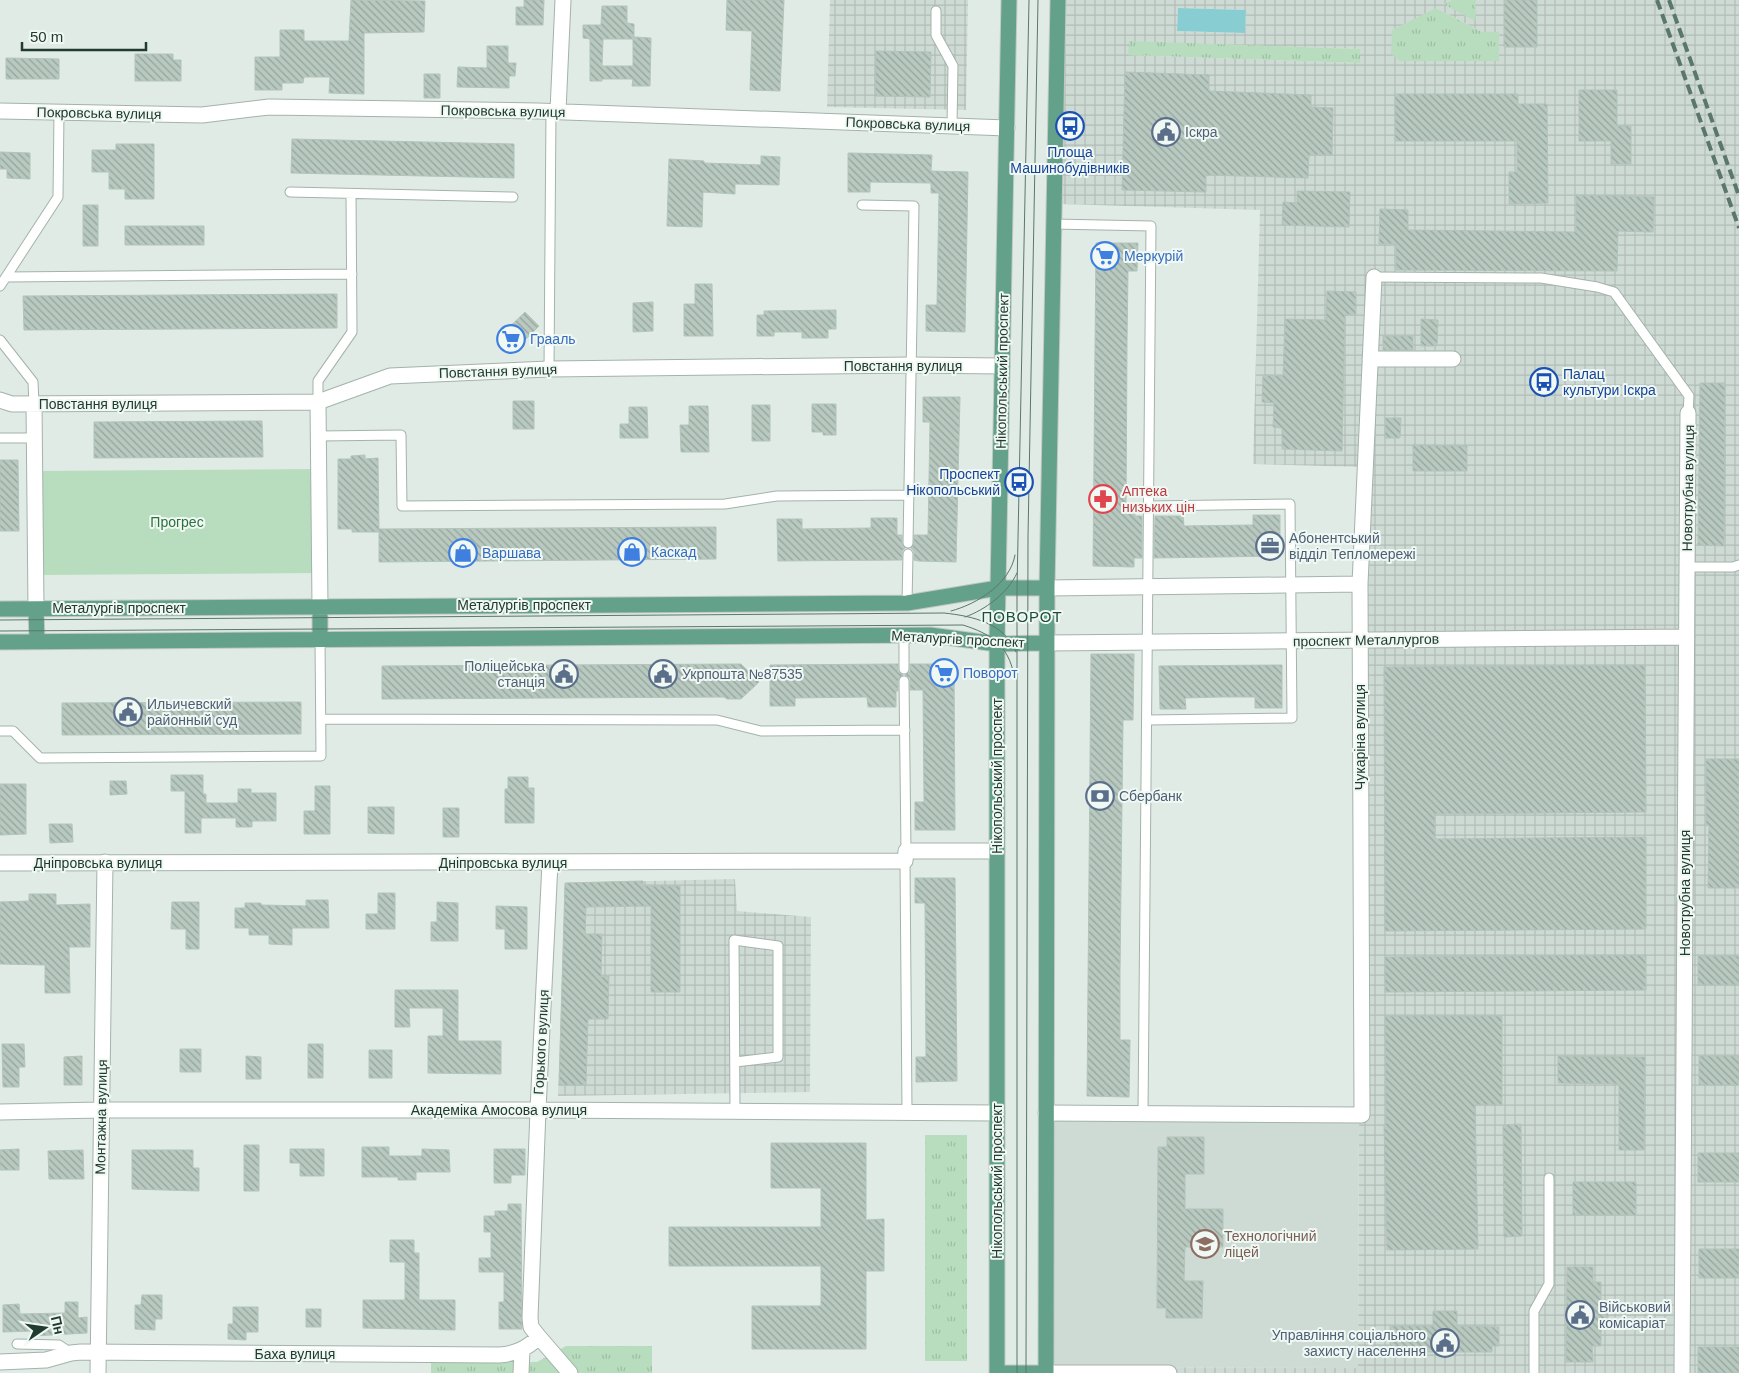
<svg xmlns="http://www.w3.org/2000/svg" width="1739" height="1373" font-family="Arial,sans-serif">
<defs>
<pattern id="industrial-grid" width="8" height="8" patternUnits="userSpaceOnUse" patternTransform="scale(1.25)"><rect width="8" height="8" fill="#cedbd4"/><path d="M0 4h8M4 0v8" fill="none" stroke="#b1bdb6"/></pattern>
<pattern id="grass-tufts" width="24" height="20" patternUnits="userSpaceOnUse" patternTransform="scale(1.25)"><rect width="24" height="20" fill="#b8dcbe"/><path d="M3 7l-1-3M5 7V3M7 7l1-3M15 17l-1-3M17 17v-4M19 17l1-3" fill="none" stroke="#9ebea4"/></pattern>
<pattern id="building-back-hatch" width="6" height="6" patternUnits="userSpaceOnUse" patternTransform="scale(1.25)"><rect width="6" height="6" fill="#b8c9c0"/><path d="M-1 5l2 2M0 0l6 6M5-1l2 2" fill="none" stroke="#95a49d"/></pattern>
</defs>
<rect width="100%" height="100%" fill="#e0ebe5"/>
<path fill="#cedbd4" d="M1052,1119L1359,1121L1358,1368L1052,1367Z"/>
<path fill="url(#industrial-grid)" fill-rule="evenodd" d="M830,0H968L966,110L827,107Z
M1064,0H1452L1444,4L1475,20L1476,0H1739V1373H1052V1367L1358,1368L1362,467L1253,464L1260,210L1060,204ZM1178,8L1246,10L1245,33L1177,31ZM1436,8L1482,32H1499L1400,61ZM1129,42L1360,49V63L1129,55Z
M735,879L737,911L811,917L810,1092L558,1096L565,883Z"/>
<path fill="url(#grass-tufts)" d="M1452,0H1476L1475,21L1443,4Z
M1436,8L1482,32H1499V61H1400L1391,54L1392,30Z
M1129,41L1360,49V63L1128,55Z
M925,1135H967V1361H925Z
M566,1346H652V1373H431V1363L537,1362Z"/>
<path fill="#b8dcbe" d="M316,469V573L39,575L37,471Z"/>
<path fill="#87cdd1" d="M1178,8L1246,10L1245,33L1177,31Z"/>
<path fill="url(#building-back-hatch)" stroke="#b2c4bb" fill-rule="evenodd" d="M351,0L425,1L424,32L364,33V94L329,93L330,77H304L303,83H282V90H255V57H280V30H304V41H349Z
M524,0H544L543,25H516V7H524Z
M727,0H784L780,91L750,90L752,31L726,30Z
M1504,0H1537V47H1504Z
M602,6H627V23L634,24V37L651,38L650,86H632L633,79H602V81H590V39L583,38V25H601ZM603,39H633V66H602Z
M487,46H508V63H516L515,76H509V88L457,87L458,67L487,68Z
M876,51L931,52L930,97L875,96Z
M135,54H173V60H181V81H135Z
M6,58L59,59V79H6Z
M1125,72L1209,75V91L1311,95V107L1333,108L1332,155H1309L1308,178L1206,175V192L1122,190Z
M424,74H440V98H424Z
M1579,90H1617V126H1631V164H1611V141H1579Z
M1395,94H1518V104H1547L1548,203L1509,204V172H1517V141H1395Z
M292,139L514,144V178L291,173Z
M116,144H154V199H125V189H109V172H92V150H116Z
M0,152L30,153V179L7,178V169H0Z
M848,153L932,155L931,171L968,172L965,332L926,331V305H937L939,193H931V183L870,182V192H848Z
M761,156L780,157L779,185L735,184V194L703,192L702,227L667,226L669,159L704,161V163L761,165Z
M1297,191L1350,192L1349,227L1282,225L1283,202L1297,203Z
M1576,195L1654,197L1653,232L1618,231L1617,271L1396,270V244H1379L1380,209L1408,210V230L1576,232Z
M83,205H98V246H83Z
M125,226H204V245H125Z
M1096,243H1138L1137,271H1128L1127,342L1126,508H1135V516H1142V558H1134V567L1093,566Z
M695,284H712L713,336H684V304H695Z
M1327,291L1356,292V315L1345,314L1342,451L1282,449V428L1273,427L1274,403L1262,402L1263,375L1283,376L1285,319L1326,320Z
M337,294V328L24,330L23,296Z
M653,302V331L633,332V303Z
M836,310V329H828V338H802V332H774V336H757V315H764V311Z
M525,312L539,326L512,353L498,338Z
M1421,319L1438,320L1437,346H1421Z
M1383,336H1413V350H1383Z
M1700,383H1725L1724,546L1698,545Z
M923,397H960L956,562L918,561L914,560V551L911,548L914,544V535H928L930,422H923Z
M513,401H534V429H513Z
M812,404H836V435H823V432H812Z
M752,405H770V441H752Z
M689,406H708L709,452H681L680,425H689Z
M629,407H647L648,438H620V424H629Z
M1385,418H1401L1400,438H1385Z
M262,421L263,457L94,458V422Z
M1413,445L1467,446V471H1413Z
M365,455V459L378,458L379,529L716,527V559L379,562V532H352V529H338V459H351V456Z
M0,460H18L19,531H0Z
M1253,515H1280V556L1154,558L1155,516H1183L1184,526L1253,525Z
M871,518H897V535H902V543L905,548L902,551V560L778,561L777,519H802V529L871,528Z
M1091,654H1134L1133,720H1123L1120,972V1040H1130L1129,1097L1087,1096Z
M741,664L759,682L741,699H727L724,697L382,699V666Z
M898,664V672L903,675L899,678L898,681V691H896V707H868L867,697L795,698V706H770V665Z
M910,664H954L955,830H915V802H924L923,690H910V678L905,675L910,672Z
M1282,665V708H1255V697H1220L1185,698L1186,709H1160L1159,666Z
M1645,665L1646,812L1435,814V839L1646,837V929L1385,931L1384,667Z
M301,702V734L62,735V703Z
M1706,759H1739V888H1708L1709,825H1706Z
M171,775H203V794H206V803H238V789H251V793H276V821H252V827H236V818H201V833H185V791H171Z
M508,777H528V788H534V823H505V789H508Z
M110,781H126L127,794L110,795Z
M0,784H26V834L0,835Z
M315,786H330V834H304V811H315Z
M368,807H394V834L368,833Z
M443,808H459V837H443Z
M49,824H72L73,842L50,843Z
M915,878H955L957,1081L916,1082V1057H926L925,903H915Z
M643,881V886H680V992H651V906L586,907L585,934H602L601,977L609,976L608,1019H588L586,1085H559L565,883Z
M378,893H395V929H366V914H378Z
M29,894H56V905L90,904V947H69L70,993H45V965L0,964V902L29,901Z
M306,900H328L329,928H292V945L269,944V935H249V928H235V908H245V903H261V905L306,906Z
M172,902H199V949H186V929H171Z
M437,902L458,903V941H431V922H437Z
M496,906L527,907V949H505V929H496Z
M1646,955V990L1385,992V957Z
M1698,956H1739V985H1698Z
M395,990H458V1041H501V1074L428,1073V1036H443V1008H409L410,1027H395Z
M1385,1016H1502V1105H1475L1478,1249L1387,1250L1384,1124H1386Z
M2,1044H24L25,1067H19V1087H3Z
M308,1044H323V1078H308Z
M180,1049H201V1072H180Z
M369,1050H392V1078H369Z
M82,1056V1085H64V1057Z
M246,1056L261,1057V1079H246Z
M1558,1056L1645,1057L1644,1150H1619V1084L1558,1083Z
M1699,1056H1739V1085H1699Z
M1521,1124L1522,1236L1504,1237L1503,1125Z
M1167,1137H1204V1174H1185V1209H1223V1247H1185L1184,1281H1203L1202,1318H1166V1308H1157L1158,1147H1167Z
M771,1143H866V1220L884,1219V1271H866V1349H752V1306H821V1266H669V1227H821V1188H771Z
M244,1145H259V1191H244Z
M362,1147H389V1156H422V1149L449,1150L450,1172H416V1180H398V1177H362Z
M19,1149V1170H0V1150Z
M290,1149H324V1176H300V1163H290Z
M494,1149H525V1175H511V1183H494Z
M83,1150L84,1179H49L48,1151Z
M132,1150H193V1168H199V1191L132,1189Z
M1698,1153H1739V1182H1698Z
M1573,1182H1636V1215H1573Z
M508,1204H521L522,1329H499V1302H504V1272H479V1258H491V1232H484V1216H495V1211H508Z
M390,1240H414V1253H419V1300H455V1330L363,1328V1300H405V1262H390Z
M1699,1249H1739V1278H1699Z
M1567,1267H1593V1282H1601V1305H1608V1327H1601V1346H1592L1593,1362H1566Z
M142,1295H162V1319H155V1330L135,1329V1305H141Z
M65,1302H78V1318L87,1317V1333L33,1336V1331L3,1332V1305L19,1304L20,1314L65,1313Z
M233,1307H258V1332H246V1340L228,1339V1324H233Z
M306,1309H321V1327H306Z
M1433,1311H1457V1326L1499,1327V1346H1492V1352H1397V1346H1390V1326H1433Z
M1698,1347H1739V1373H1698Z"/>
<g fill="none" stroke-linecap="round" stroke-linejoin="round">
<defs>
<path id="service" d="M936,11V35L953,66L952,126
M290,192L513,197
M862,205L914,206L908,543
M1053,224L1151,226L1143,1114
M6,277L352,274
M1374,277L1541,278L1597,287L1614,292L1689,396L1688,413
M0,286L58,197L59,112
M0,340L33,382L34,404
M549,369L551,111
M318,402V381L352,332L351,194
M319,436L401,435L402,506L725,504L777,496L909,495
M0,438H34
M1687,567H1733L1739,565
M907,603L908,554
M904,635V669
M904,681L906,851
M321,719L717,720L761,731L905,730
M1148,720L1292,718L1290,504L1149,506
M0,731H13L40,758L321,756L320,639
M905,861L907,1112
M735,1062L778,1057V946L734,940L735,1111
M17,1344L59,1345L71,1353
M1534,1373V1311L1549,1284V1178"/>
<path id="minor" d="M0,111L202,115L269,107L538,111L1007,128
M558,111L563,0
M1370,359H1453
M0,400L12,404L318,402L390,376L549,369L911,365L1002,366
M318,402L320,607
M34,404L36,609
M1047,588L1360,584
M1046,643L1686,637
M0,863L905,861L906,851H997
M0,1112L101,1110H538L997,1113
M1046,1113L1362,1115L1360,584L1374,277
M539,1337L531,1327L530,1318L538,1110L550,863
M0,1362L46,1360L71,1353L81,1352L499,1355C516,1354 527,1348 539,1337L570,1373
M98,1373L105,862
M521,1373L522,1350
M1046,1373H1169
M1682,1373L1688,413"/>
<path id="primary" d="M320,607V639
M0,609L907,603L998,588H1047
M36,609L37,641
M0,642L930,635L997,644L1046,643
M997,1373V641L1009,0
M997,1373H1046
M1046,1373L1047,588L1058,0"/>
</defs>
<use href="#service" stroke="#a3b3ab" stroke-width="11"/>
<use href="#minor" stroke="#a3b3ab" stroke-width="17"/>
<use href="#primary" stroke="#c1c8c5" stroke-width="17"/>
<use href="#service" stroke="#fff" stroke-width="9"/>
<use href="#minor" stroke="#fff" stroke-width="15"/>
<use href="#primary" stroke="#64a18a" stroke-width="15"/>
<path stroke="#5b776c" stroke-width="1" d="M951,611C977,604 1010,584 1015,555
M965,617C985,610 1008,593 1017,573
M0,620L944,613C972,616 1005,623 1016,652
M0,631L963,625C991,634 1008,645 1014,675
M1017,1373V588L1029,0
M1026,1373L1028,537L1038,0"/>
<path stroke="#5b776c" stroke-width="4" stroke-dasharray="10 5" stroke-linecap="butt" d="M1657,0L1739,228
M1669,0L1739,196"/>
</g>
<defs>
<symbol id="bus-ring" viewBox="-11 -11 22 22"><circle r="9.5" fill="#f0f8f3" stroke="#1a4fb4" stroke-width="1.5"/><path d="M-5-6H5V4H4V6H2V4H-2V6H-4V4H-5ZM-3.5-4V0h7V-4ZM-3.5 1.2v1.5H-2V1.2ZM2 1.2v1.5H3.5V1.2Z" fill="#1a4fb4"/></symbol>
<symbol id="civic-ring" viewBox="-11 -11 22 22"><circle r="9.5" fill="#f0f8f3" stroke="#5c6f8a" stroke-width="1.5"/><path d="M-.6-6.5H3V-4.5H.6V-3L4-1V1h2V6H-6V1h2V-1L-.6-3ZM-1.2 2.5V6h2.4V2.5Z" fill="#5c6f8a"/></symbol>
<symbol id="supermarket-ring" viewBox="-11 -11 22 22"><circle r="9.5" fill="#f0f8f3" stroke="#3f7fe0" stroke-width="1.5"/><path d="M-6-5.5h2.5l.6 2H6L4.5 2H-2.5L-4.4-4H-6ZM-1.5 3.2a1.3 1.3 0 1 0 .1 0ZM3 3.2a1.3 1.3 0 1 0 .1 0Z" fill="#3f7fe0"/></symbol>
<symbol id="pharmacy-ring" viewBox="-11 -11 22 22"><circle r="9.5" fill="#f0f8f3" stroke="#e0444e" stroke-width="1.5"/><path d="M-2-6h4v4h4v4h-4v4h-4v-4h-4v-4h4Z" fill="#e0444e"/></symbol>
<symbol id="office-ring" viewBox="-11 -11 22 22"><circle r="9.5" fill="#f0f8f3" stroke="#5c6f8a" stroke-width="1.5"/><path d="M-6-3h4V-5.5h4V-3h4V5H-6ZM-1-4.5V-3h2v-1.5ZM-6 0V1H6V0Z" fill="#5c6f8a"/></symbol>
<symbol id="shop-ring" viewBox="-11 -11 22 22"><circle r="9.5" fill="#f0f8f3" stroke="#3f7fe0" stroke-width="1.5"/><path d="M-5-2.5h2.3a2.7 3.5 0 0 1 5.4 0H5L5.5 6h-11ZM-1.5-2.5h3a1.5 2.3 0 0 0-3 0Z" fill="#3f7fe0"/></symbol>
<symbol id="bank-ring" viewBox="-11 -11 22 22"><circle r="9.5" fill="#f0f8f3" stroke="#5c6f8a" stroke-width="1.5"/><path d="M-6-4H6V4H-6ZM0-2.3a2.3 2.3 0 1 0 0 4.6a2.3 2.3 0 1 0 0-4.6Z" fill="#5c6f8a"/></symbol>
<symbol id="school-ring" viewBox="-11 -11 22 22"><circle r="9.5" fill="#f0f8f3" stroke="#8d6e63" stroke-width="1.5"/><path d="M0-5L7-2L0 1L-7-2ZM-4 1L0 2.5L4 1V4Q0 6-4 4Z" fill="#8d6e63"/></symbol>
</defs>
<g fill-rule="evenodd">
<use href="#bus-ring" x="1054" y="110" width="32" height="32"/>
<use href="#civic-ring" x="1150" y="116" width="32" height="32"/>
<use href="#supermarket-ring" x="1089" y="240" width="32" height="32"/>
<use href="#supermarket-ring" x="495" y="323" width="32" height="32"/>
<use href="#bus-ring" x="1528" y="366" width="32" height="32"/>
<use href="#bus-ring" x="1003" y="466" width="32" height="32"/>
<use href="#pharmacy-ring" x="1087" y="483" width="32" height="32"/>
<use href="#office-ring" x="1254" y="530" width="32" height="32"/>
<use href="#shop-ring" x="616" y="536" width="32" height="32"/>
<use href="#shop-ring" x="447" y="537" width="32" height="32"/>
<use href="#supermarket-ring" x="928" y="657" width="32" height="32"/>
<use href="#civic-ring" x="548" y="658" width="32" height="32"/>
<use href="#civic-ring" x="647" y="658" width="32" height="32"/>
<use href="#civic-ring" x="112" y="696" width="32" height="32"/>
<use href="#bank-ring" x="1084" y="780" width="32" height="32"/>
<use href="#school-ring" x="1189" y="1228" width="32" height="32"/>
<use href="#civic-ring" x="1564" y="1299" width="32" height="32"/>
<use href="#civic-ring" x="1429" y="1327" width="32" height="32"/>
</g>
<g text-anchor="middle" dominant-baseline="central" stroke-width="4" stroke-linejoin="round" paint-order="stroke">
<g font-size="14" fill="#213b31" stroke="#f0f8f3">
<text transform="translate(503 111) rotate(1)">Покровська вулиця</text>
<text transform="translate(99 113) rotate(1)">Покровська вулиця</text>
<text transform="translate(908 124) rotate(2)">Покровська вулиця</text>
<text x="903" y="366">Повстання вулиця</text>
<text transform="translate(498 371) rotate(-2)">Повстання вулиця</text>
<text transform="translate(1002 371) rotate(-89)">Нікопольський проспект</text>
<text x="98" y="404">Повстання вулиця</text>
<text transform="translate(1688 488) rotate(-89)">Новотрубна вулиця</text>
<text x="524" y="605">Металургів проспект</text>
<text x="119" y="608">Металургів проспект</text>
<text transform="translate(958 639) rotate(3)">Металургів проспект</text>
<text transform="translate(1366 640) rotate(-1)">проспект Металлургов</text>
<text transform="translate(1360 737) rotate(-90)">Чукаріна вулиця</text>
<text transform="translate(997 776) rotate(-90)">Нікопольський проспект</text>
<text x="98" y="863">Дніпровська вулиця</text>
<text x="503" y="863">Дніпровська вулиця</text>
<text transform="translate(1685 893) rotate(-90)">Новотрубна вулиця</text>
<text transform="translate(541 1042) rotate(-87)">Горького вулиця</text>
<text x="499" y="1110">Академіка Амосова вулиця</text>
<text transform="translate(101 1117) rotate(-89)">Монтажна вулиця</text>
<text transform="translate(997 1181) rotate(-90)">Нікопольський проспект</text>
<text x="295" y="1354">Баха вулиця</text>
</g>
<g font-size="14" fill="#4e5e75" stroke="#f0f8f3" text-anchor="start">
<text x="1185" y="132">Іскра</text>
<text x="1289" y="538">Абонентський<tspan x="1289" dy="16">відділ Тепломережі</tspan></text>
<text x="545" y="666" text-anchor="end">Поліцейська<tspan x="545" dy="16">станція</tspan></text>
<text x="682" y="674">Укрпошта №87535</text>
<text x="147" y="704">Ильичевский<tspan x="147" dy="16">районный суд</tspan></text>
<text x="1119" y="796">Сбербанк</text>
<text x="1599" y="1307">Військовий<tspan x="1599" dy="16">комісаріат</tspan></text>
<text x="1426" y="1335" text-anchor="end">Управління соціального<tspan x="1426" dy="16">захисту населення</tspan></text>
</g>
<g font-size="14" fill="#164399" stroke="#f0f8f3">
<text x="1070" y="152">Площа<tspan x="1070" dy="16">Машинобудівників</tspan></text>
<text x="1563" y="374" text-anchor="start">Палац<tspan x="1563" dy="16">культури Іскра</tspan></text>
<text x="1000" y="474" text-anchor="end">Проспект<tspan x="1000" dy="16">Нікопольський</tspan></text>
</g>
<g font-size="14" fill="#366cbe" stroke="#f0f8f3" text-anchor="start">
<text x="1124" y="256">Меркурій</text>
<text x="530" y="339">Грааль</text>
<text x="651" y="552">Каскад</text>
<text x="482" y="553">Варшава</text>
<text x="963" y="673">Поворот</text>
</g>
<g font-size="14" fill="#be3a42" stroke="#f0f8f3" text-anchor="start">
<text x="1122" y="491">Аптека<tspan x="1122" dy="16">низьких цін</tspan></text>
</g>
<g font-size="14" fill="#2b723f" stroke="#f0f8f3">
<text x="177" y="522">Прогрес</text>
</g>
<g font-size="14" fill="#785e54" stroke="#f0f8f3" text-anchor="start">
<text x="1224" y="1236">Технологічний<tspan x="1224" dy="16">ліцей</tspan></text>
</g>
<g font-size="15" letter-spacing="1" fill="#1d4d3c" stroke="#f0f8f3">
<text x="1022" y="616">ПОВОРОТ</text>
</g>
</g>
<g transform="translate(45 1328) rotate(77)" stroke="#f0f8f3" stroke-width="4" paint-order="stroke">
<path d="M0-4L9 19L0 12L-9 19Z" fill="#213b31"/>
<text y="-8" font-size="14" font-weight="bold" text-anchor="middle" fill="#213b31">Пн</text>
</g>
<path d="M22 42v8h124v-8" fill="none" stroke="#213b31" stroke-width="2.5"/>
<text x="30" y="42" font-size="15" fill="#213b31" stroke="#f0f8f3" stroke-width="4" paint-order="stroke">50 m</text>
</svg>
